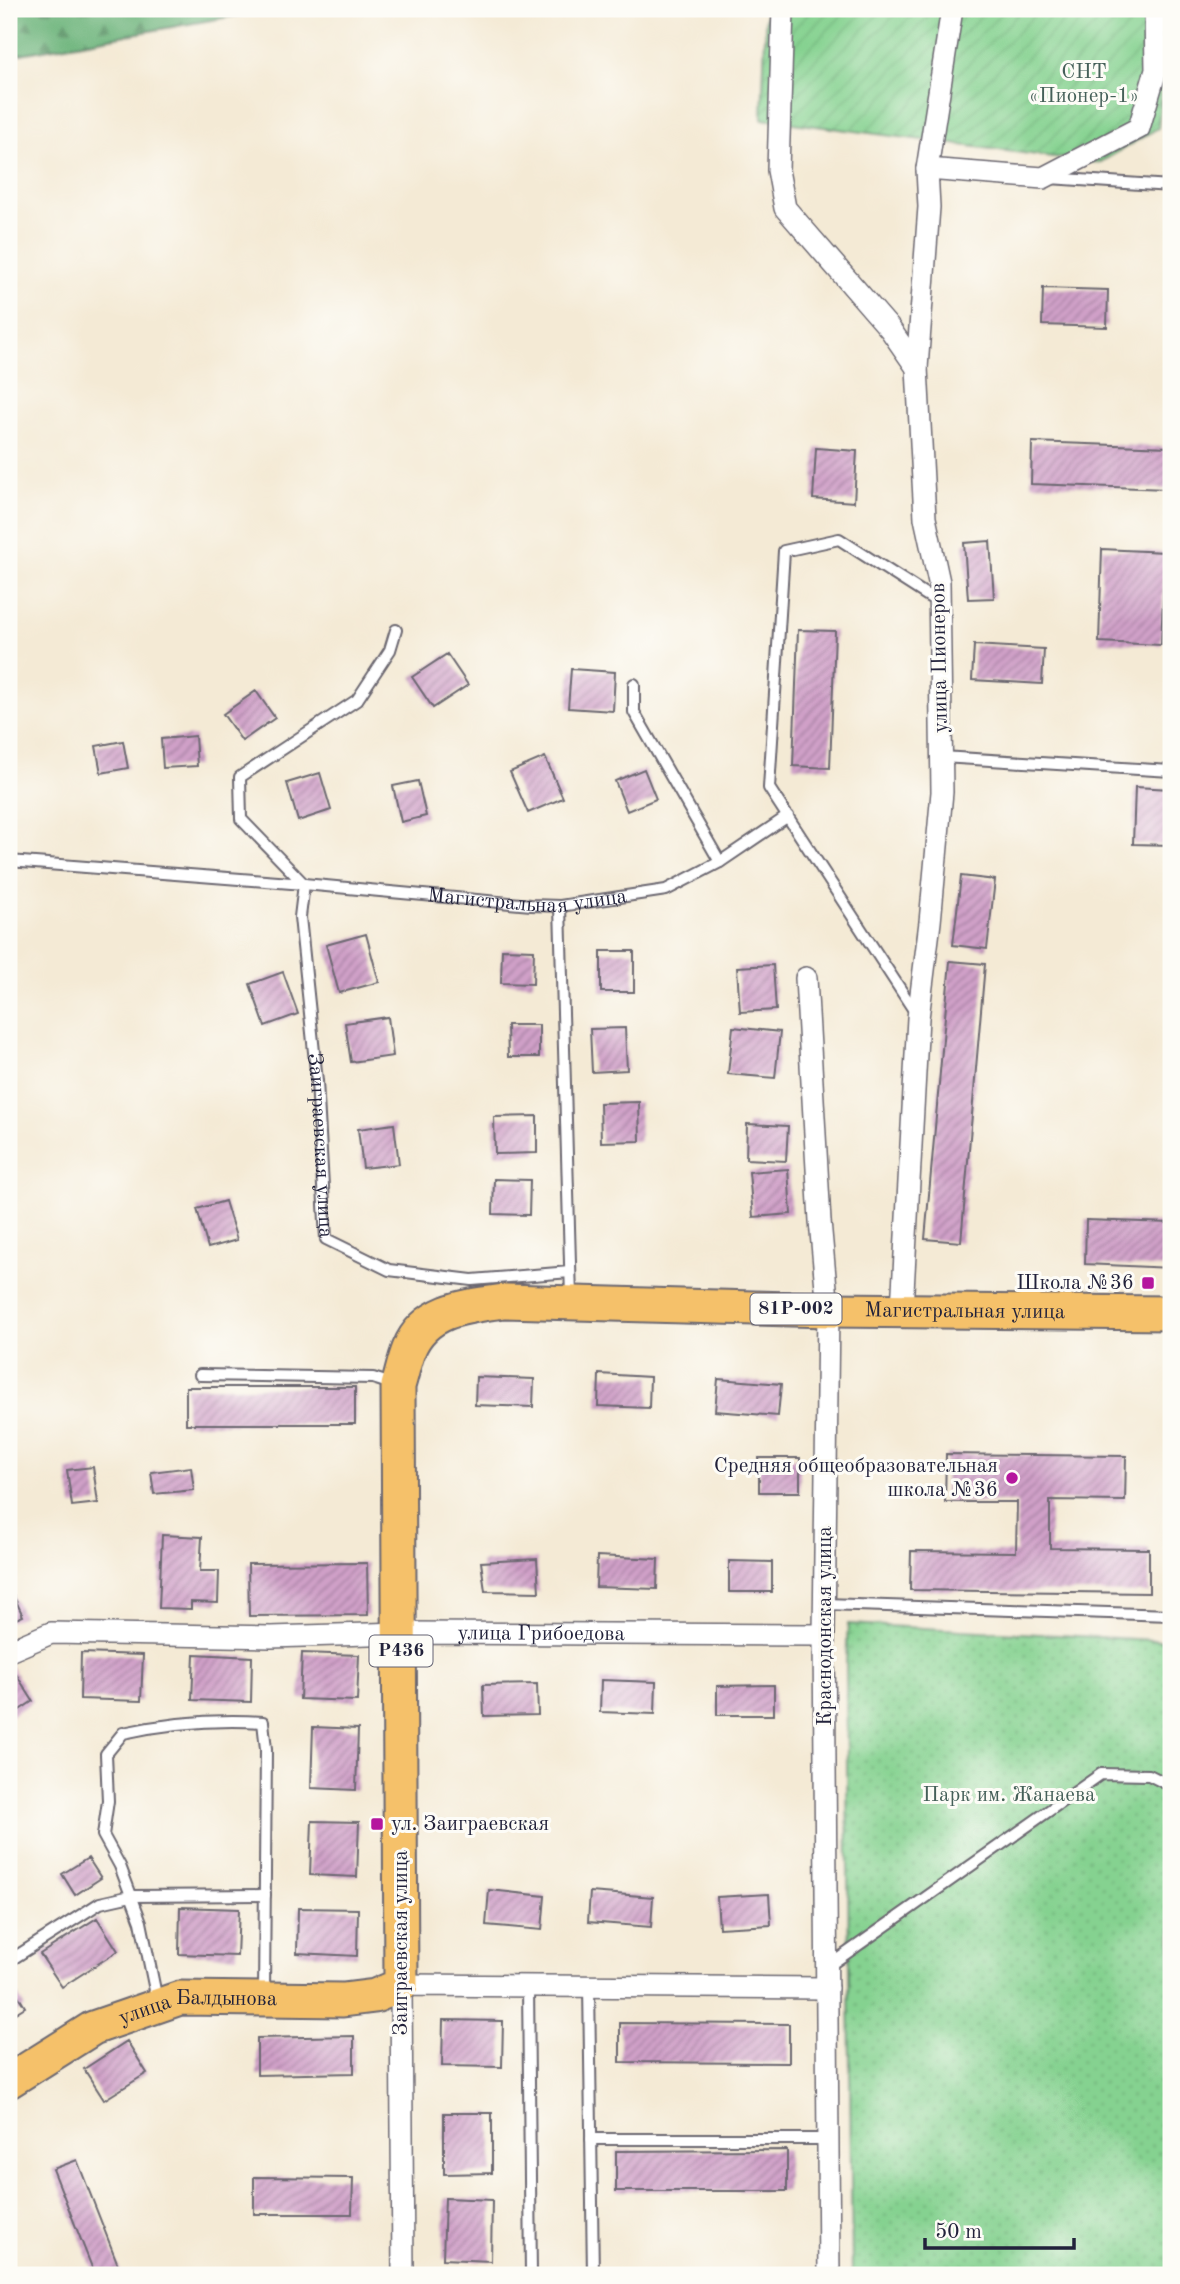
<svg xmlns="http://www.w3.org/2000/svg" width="1180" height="2284" font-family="'Old Standard TT',serif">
<defs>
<pattern id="forest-firs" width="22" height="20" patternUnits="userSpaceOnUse" patternTransform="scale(1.75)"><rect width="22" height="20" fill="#6cb47a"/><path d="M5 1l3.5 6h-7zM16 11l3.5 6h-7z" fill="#589265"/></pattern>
<pattern id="park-dots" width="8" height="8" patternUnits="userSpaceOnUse" patternTransform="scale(1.75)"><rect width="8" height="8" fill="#85d290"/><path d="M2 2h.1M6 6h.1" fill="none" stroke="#73b47d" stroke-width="1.8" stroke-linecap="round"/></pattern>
<pattern id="garden-furrows" width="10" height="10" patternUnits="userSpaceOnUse" patternTransform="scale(1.75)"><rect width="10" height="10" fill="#85d290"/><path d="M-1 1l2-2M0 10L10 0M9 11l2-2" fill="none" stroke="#73b47d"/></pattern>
<pattern id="building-hatch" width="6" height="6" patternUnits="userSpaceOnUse" patternTransform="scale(1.75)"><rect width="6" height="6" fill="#d0a0c8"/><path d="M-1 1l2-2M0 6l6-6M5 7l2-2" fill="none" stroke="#a882a4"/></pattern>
</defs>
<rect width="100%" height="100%" fill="#fdfcf7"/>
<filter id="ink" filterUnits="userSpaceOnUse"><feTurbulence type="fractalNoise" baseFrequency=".0143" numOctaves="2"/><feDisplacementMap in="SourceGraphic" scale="14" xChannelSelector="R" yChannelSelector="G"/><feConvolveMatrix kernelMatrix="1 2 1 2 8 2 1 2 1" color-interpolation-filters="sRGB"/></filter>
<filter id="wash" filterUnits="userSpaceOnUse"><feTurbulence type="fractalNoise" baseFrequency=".00686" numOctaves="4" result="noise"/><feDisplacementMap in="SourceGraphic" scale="28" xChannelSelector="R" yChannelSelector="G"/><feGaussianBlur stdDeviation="1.57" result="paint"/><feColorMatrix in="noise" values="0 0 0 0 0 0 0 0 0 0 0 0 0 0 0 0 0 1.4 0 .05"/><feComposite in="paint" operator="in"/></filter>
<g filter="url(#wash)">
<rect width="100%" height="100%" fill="#f4ead5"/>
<path fill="url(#forest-firs)" stroke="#476b5a" stroke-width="2" d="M9,9H273L9,56Z"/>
<path fill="url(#park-dots)" stroke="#547a66" stroke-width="2" d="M848,1624L1171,1641V2275H852L846,1664Z"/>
<path fill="url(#garden-furrows)" stroke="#547a66" stroke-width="2" d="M766,9H1168L1158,128L1099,163L762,119Z"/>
<g id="blocks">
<path fill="url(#building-hatch)" d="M1043,288L1108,290L1107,327L1042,325Z
M1032,442L1169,447L1167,489L1031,484Z
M816,448L857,451L854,502L813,499Z
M990,541L994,598L968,599L964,543Z
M1102,549L1165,552L1161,645L1099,642Z
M798,630L835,631L830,768L793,766Z
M974,645L1044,649L1042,684L972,680Z
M447,654L468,685L433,708L412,677Z
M571,669L615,672L613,711L568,708Z
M256,691L275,718L242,741L223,714Z
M195,736L197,766L163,768L161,739Z
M123,741L128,768L101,773L96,746Z
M545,757L563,798L528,813L510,772Z
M644,769L656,799L627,811L615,781Z
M320,773L331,810L298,821L287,783Z
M418,781L426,816L401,822L393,786Z
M1135,787L1171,789V845L1133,844Z
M961,876L995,880L987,949L953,945Z
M366,934L379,982L339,993L326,945Z
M502,949L534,950L533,984L501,983Z
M601,951H634V992H601Z
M950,961L985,964L961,1242L925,1239Z
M773,965L776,1010L740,1012L737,967Z
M283,972L298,1014L265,1026L250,984Z
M388,1017L393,1056L351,1062L345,1023Z
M507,1025H539V1057H508Z
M733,1027L780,1032L775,1078L728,1074Z
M625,1028L627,1070L592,1072L590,1029Z
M639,1102L640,1141L601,1142L600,1103Z
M537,1116V1153L495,1154L494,1117Z
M394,1124L399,1164L363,1168L358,1129Z
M747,1124L788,1126L786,1161L746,1159Z
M788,1169L791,1214L753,1217L749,1172Z
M494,1179L530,1180L529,1215L493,1214Z
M225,1201L237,1240L208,1248L197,1209Z
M1086,1220L1171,1223V1268L1085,1264Z
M599,1374L650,1377L649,1408L598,1406Z
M476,1377L534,1379L533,1407L475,1405Z
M718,1379L781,1384L778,1416L715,1411Z
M186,1387H355V1424H186Z
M946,1454L1126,1456L1125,1501L1050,1500V1548L1149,1549V1593L910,1590L911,1551L1016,1552L1017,1502H945Z
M759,1458H800V1492H759Z
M93,1467L98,1503L72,1506L67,1470Z
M191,1467L194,1490L154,1494L151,1472Z
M162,1535L202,1537L200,1571H219L218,1603L191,1602V1609L159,1608Z
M597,1556L658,1559L657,1589L596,1587Z
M537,1559L539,1592L485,1591L481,1562Z
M729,1561L772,1562V1592H729Z
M367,1563L368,1615L249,1616L248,1564Z
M9,1586L23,1616L9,1622Z
M81,1653L143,1655L141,1701L80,1699Z
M302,1653L359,1655L357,1701L300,1699Z
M194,1654L252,1657L251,1702L192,1700Z
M9,1663L33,1701L9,1717Z
M601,1680L656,1682L655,1714L600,1712Z
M537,1684L538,1715L484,1716L483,1685Z
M774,1685V1715H717V1686Z
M313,1727L358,1729L356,1790L311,1788Z
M312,1821L359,1822L357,1877L310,1875Z
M88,1858L101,1878L75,1895L62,1874Z
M489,1890L545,1896L542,1930L486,1925Z
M590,1892L653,1897L651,1927L588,1922Z
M769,1894L771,1925L719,1928L717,1897Z
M180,1907L239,1909L237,1956L179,1954Z
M298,1908L358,1909L357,1956L297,1953Z
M97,1918L118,1951L62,1987L40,1954Z
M9,1981L25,2007L9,2017Z
M443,2020L503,2021L502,2067L442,2066Z
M620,2023L789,2024V2063L620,2062Z
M354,2036V2073L257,2075V2038Z
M127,2041L147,2073L104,2100L84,2069Z
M444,2113H492V2173L444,2174Z
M787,2150V2191H616V2151Z
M77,2160L122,2275H95L53,2169Z
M254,2177L353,2178L352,2214H254Z
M445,2198L492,2200L491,2261L443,2259Z"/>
</g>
</g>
<g filter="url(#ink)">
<use href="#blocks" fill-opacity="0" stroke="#6c6871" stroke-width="2"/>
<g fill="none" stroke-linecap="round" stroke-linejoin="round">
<defs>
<g id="lane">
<path d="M1049,178L1171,186"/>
<path id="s1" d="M396,630L390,650L357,700L240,777L241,819L304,884L300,917L317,1081L326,1239L389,1270L472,1280L570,1272"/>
<path d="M634,684V712L720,862"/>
<path d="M942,757L1171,771"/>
<path id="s2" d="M9,861L304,884L531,905L560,906L666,890L720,862L788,816"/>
<path d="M560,906L571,1298"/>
<path d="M917,1015L769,788L784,551L839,539L939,603"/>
<path d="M200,1375L373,1378L395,1385"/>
<path d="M825,1604L1171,1615"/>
<path d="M9,1961L100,1903L131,1896L265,1895"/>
<path d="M827,1967L1101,1774L1149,1775L1171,1786"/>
<path d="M528,1985L531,2275"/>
<path d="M589,1985L593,2275"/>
<path d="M157,2000L141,1922L120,1866L103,1835L108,1801L106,1754L123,1733C169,1723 215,1719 263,1722L266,1749L264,1996"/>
<path d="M591,2139H828"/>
</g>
<g id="street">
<path d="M783,9L778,170L785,208L890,329L917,368"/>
<path d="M927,169L1043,178L1139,128L1156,70L1155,9"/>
<path d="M806,978L820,1221L828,1310L824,1635L829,2275"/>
<path d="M902,1309L918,1018L930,922L942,792L939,582L925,518L917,368L929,207L927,169L952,9"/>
<path id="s3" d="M9,1651L51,1633L271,1637L401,1633L824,1635"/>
<path d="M403,2275L401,1985L827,1988"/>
</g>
<g id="primary">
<path id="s4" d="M9,2081L93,2028L180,1998L343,2000L375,1996L401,1985L398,1386C402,1374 404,1361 409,1349C425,1309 467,1306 505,1301L828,1310L1171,1313"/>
</g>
</defs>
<use href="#lane" stroke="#6c6871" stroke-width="14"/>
<use href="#street" stroke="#6c6871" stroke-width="24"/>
<use href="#primary" stroke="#6c6871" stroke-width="37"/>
<use href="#lane" stroke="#fff" stroke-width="10"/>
<use href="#street" stroke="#fff" stroke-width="21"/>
<use href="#primary" stroke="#f5c16b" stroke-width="33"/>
</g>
</g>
<g fill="#b5179e" stroke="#fdfcf7" stroke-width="2.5">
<rect x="1141" y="1276" width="14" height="14" rx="3.5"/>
<circle cx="1012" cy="1478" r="7"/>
<rect x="370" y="1817" width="14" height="14" rx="3.5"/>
</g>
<g text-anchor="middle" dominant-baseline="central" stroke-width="6" stroke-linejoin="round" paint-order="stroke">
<g fill="#fdfcf7" stroke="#646373" stroke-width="2">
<rect x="750.5" y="1293.5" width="91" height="31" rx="5"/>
<rect x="369.5" y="1635.5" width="63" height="31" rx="5"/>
</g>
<g font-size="19" font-weight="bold" fill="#22223b">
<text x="796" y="1309">81Р-002</text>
<text x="401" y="1651">P436</text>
</g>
<g font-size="21" fill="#456059" stroke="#fdfcf7">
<text x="1084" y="72">СНТ<tspan x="1084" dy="24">«Пионер-1»</tspan></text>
<text x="1009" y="1795">Парк им. Жанаева</text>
</g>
<g font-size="21" fill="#22223b" stroke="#fdfcf7">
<text transform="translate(940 658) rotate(-91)">улица Пионеров</text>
<text stroke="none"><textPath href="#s2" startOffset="520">Магистральная улица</textPath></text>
<text stroke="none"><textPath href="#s1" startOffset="616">Заиграевская улица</textPath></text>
<text stroke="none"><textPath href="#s4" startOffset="1626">Магистральная улица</textPath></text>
<text transform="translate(825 1626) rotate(-90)">Краснодонская улица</text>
<text stroke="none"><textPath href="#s3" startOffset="536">улица Грибоедова</textPath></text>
<text transform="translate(401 1943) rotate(-90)">Заиграевская улица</text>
<text stroke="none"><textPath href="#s4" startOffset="208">улица Балдынова</textPath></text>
</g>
<g font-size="21" fill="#22223b" stroke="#fdfcf7" text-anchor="end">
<text x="1134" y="1283">Школа №36</text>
<text x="998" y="1466">Средняя общеобразовательная<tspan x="998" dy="24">школа №36</tspan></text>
<text x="391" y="1824" text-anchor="start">ул. Заиграевская</text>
</g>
</g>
<rect width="1180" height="2284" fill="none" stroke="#fdfcf7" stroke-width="35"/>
<path d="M925 2238v10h149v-10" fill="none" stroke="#22223b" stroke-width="3.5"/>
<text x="935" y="2238" font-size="21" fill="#22223b" stroke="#fdfcf7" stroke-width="5" paint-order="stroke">50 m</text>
</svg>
